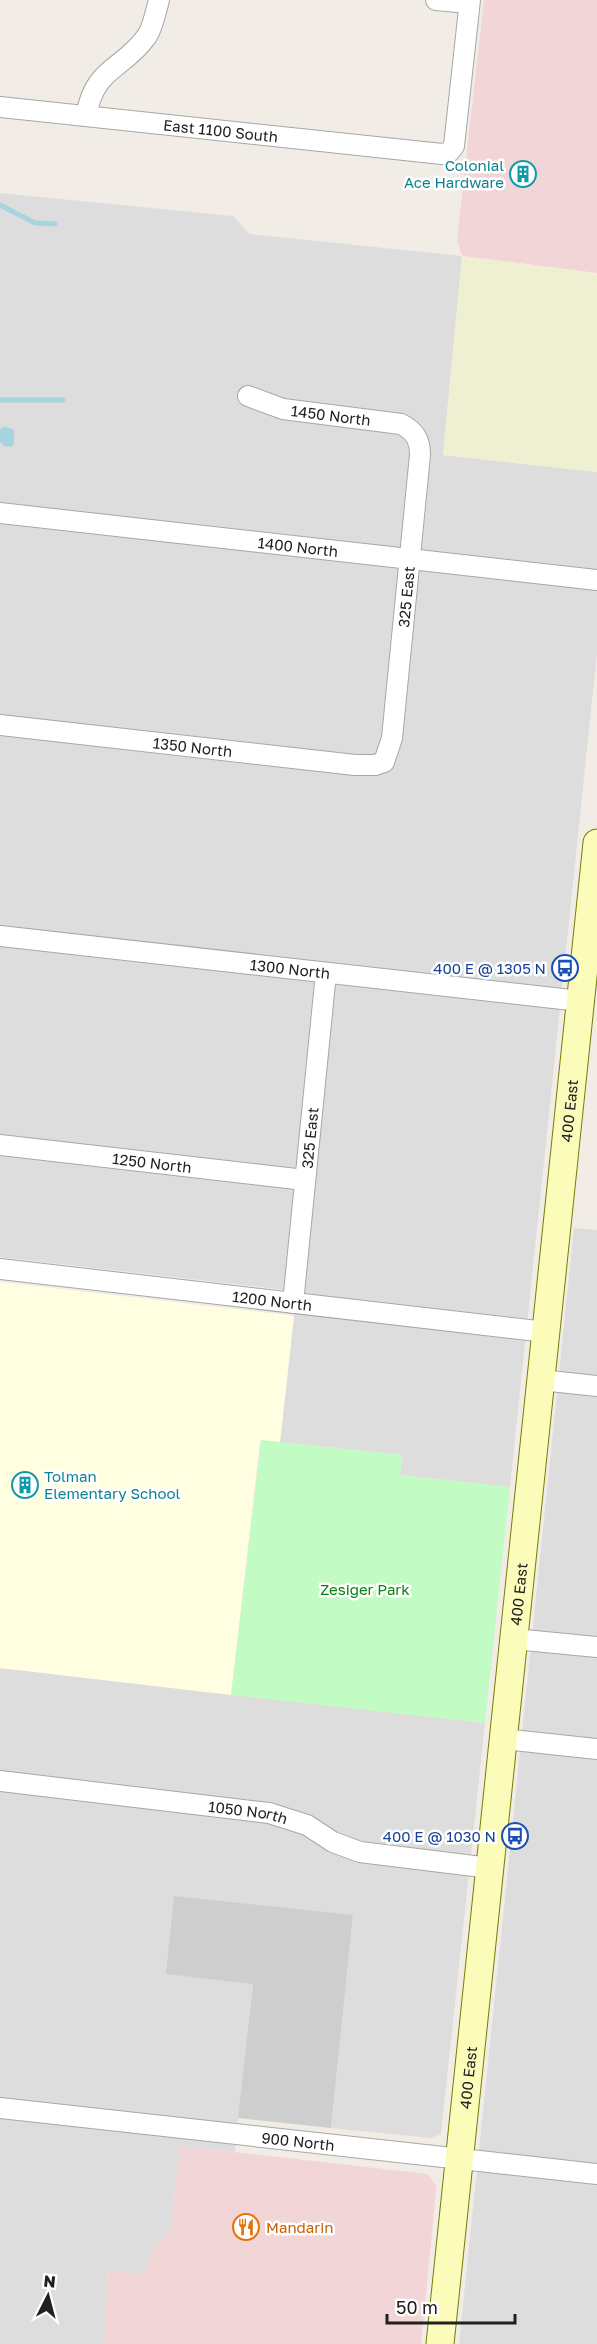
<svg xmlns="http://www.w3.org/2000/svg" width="597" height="2344" font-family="'Golos Text',sans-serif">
<rect width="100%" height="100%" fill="#f1ede6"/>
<path fill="#dedddd" d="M0,193L233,216L250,234L462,256L443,455L597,472V653L510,1487L400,1475L402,1455L280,1442L294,1316L304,1292L0,1257Z
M574,1228L597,1230V2344H459Z
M0,1668L485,1723L441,2134L431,2138L331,2128L353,1915L253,1983L235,2152L180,2146L171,2230L151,2250L145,2275L108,2270L104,2344H0Z"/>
<path fill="#f2d5d6" d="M484,0H597V273L462,256L457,240Z
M180,2146L428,2174L436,2186V2192L421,2344H104L108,2270L145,2274L151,2250L171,2230Z"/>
<path fill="#fffee1" d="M0,1282L294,1316L280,1442L260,1441L231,1695L0,1668Z"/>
<path fill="#cecece" d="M174,1896L353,1915L331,2128L238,2118L253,1984L166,1974Z"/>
<path fill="#eff0d1" d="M462,256L597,273V472L443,455Z"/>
<path fill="#c3fbc5" d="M261,1440L402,1455L400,1475L510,1487L485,1723L231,1695Z"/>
<path fill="#a6d5e0" d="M5,426L14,430V444L11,447L4,446L0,442V429Z"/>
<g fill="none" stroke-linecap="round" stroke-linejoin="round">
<path stroke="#a6d5e0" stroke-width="5" d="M0,205L35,223L55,224
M0,400H63"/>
<defs>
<g id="minor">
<path d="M436,0L469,3"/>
<path id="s1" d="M0,107L442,154L449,152L454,146L470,0"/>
<path d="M86,116C95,66 122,71 147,36C153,27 156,11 159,0"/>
<path id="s2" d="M0,513L597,580"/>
<path id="s3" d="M0,725L355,765H375L384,762L392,738L420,455C420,440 415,431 401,424L283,409L248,396"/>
<path id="s4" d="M0,936L580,1001"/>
<path id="s5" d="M0,1145L305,1180"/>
<path id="s6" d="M0,1269L546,1332"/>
<path id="s7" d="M293,1303L326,973"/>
<path d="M541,1380L597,1386"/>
<path d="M514,1639L597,1647"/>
<path d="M503,1739L597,1749"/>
<path id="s8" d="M0,1781L269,1813L307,1825L333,1842L360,1852L490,1868"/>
<path id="s9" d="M0,2108L597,2174"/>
</g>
<g id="secondary">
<path id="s10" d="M440,2344L597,843"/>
</g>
</defs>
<use href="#minor" stroke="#a7a7a7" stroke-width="22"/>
<use href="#secondary" stroke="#757d01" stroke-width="29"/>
<use href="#minor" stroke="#fff" stroke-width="20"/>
<use href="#secondary" stroke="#fbfcba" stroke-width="27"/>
</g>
<defs>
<symbol id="building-ring" viewBox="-11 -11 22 22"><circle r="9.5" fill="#fff" stroke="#0f9aa8" stroke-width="1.5"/><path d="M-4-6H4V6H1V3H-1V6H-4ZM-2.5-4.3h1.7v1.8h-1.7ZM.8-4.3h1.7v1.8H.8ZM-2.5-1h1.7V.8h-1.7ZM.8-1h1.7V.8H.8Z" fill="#0f9aa8"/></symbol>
<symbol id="bus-ring" viewBox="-11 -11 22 22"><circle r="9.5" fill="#fff" stroke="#1a4fb4" stroke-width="1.5"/><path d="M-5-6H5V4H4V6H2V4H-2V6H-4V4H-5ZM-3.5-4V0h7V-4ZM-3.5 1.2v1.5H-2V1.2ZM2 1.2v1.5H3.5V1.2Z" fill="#1a4fb4"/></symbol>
<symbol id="restaurant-ring" viewBox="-11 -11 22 22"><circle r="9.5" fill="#fff" stroke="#e8710a" stroke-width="1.5"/><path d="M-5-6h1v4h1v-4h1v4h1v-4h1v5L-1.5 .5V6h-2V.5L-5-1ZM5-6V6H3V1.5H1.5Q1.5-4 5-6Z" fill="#e8710a"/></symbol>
</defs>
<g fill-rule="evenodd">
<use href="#building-ring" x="508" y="159" width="30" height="30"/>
<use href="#bus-ring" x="550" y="953" width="30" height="30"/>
<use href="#building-ring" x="10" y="1470" width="30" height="30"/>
<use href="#bus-ring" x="500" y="1821" width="30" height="30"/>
<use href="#restaurant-ring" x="231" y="2212" width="30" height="30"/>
</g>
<g text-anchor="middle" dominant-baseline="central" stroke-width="5" stroke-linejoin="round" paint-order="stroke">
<g font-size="15" fill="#202020" stroke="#fff">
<text stroke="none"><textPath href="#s1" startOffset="222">East 1100 South</textPath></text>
<text transform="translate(331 415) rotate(7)">1450 North</text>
<text stroke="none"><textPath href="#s2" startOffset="300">1400 North</textPath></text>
<text stroke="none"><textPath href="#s3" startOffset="554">325 East</textPath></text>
<text stroke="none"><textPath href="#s3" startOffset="194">1350 North</textPath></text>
<text stroke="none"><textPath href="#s4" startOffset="292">1300 North</textPath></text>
<text stroke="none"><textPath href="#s10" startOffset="1240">400 East</textPath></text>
<text stroke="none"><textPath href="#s7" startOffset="166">325 East</textPath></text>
<text stroke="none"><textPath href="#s5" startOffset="153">1250 North</textPath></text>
<text stroke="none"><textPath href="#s6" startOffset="274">1200 North</textPath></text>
<text stroke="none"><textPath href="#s10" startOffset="754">400 East</textPath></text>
<text stroke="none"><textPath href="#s8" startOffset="250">1050 North</textPath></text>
<text stroke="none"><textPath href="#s10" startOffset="268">400 East</textPath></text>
<text stroke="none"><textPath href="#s9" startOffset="300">900 North</textPath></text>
</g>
<g font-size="15" fill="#0d838f" stroke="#fff" text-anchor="end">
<text x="504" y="165">Colonial<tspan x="504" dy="17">Ace Hardware</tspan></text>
<text x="44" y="1476" text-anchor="start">Tolman<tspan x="44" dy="17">Elementary School</tspan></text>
</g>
<g font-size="15" fill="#164399" stroke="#fff" text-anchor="end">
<text x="546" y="968">400 E @ 1305 N</text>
<text x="496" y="1836">400 E @ 1030 N</text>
</g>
<g font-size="15" fill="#08840d" stroke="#fff">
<text x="365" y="1589">Zesiger Park</text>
</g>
<g font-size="15" fill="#c56008" stroke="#fff" text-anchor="start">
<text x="266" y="2227">Mandarin</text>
</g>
</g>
<g transform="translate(48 2296) rotate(6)" stroke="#ffffff" stroke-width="4.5" paint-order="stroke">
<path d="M0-4.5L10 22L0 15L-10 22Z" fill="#202020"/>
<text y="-9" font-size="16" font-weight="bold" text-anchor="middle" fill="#202020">N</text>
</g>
<path d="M387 2314v9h128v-9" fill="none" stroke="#202020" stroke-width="3"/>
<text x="396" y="2314" font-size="18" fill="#202020" stroke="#ffffff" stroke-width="4.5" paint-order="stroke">50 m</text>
</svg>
